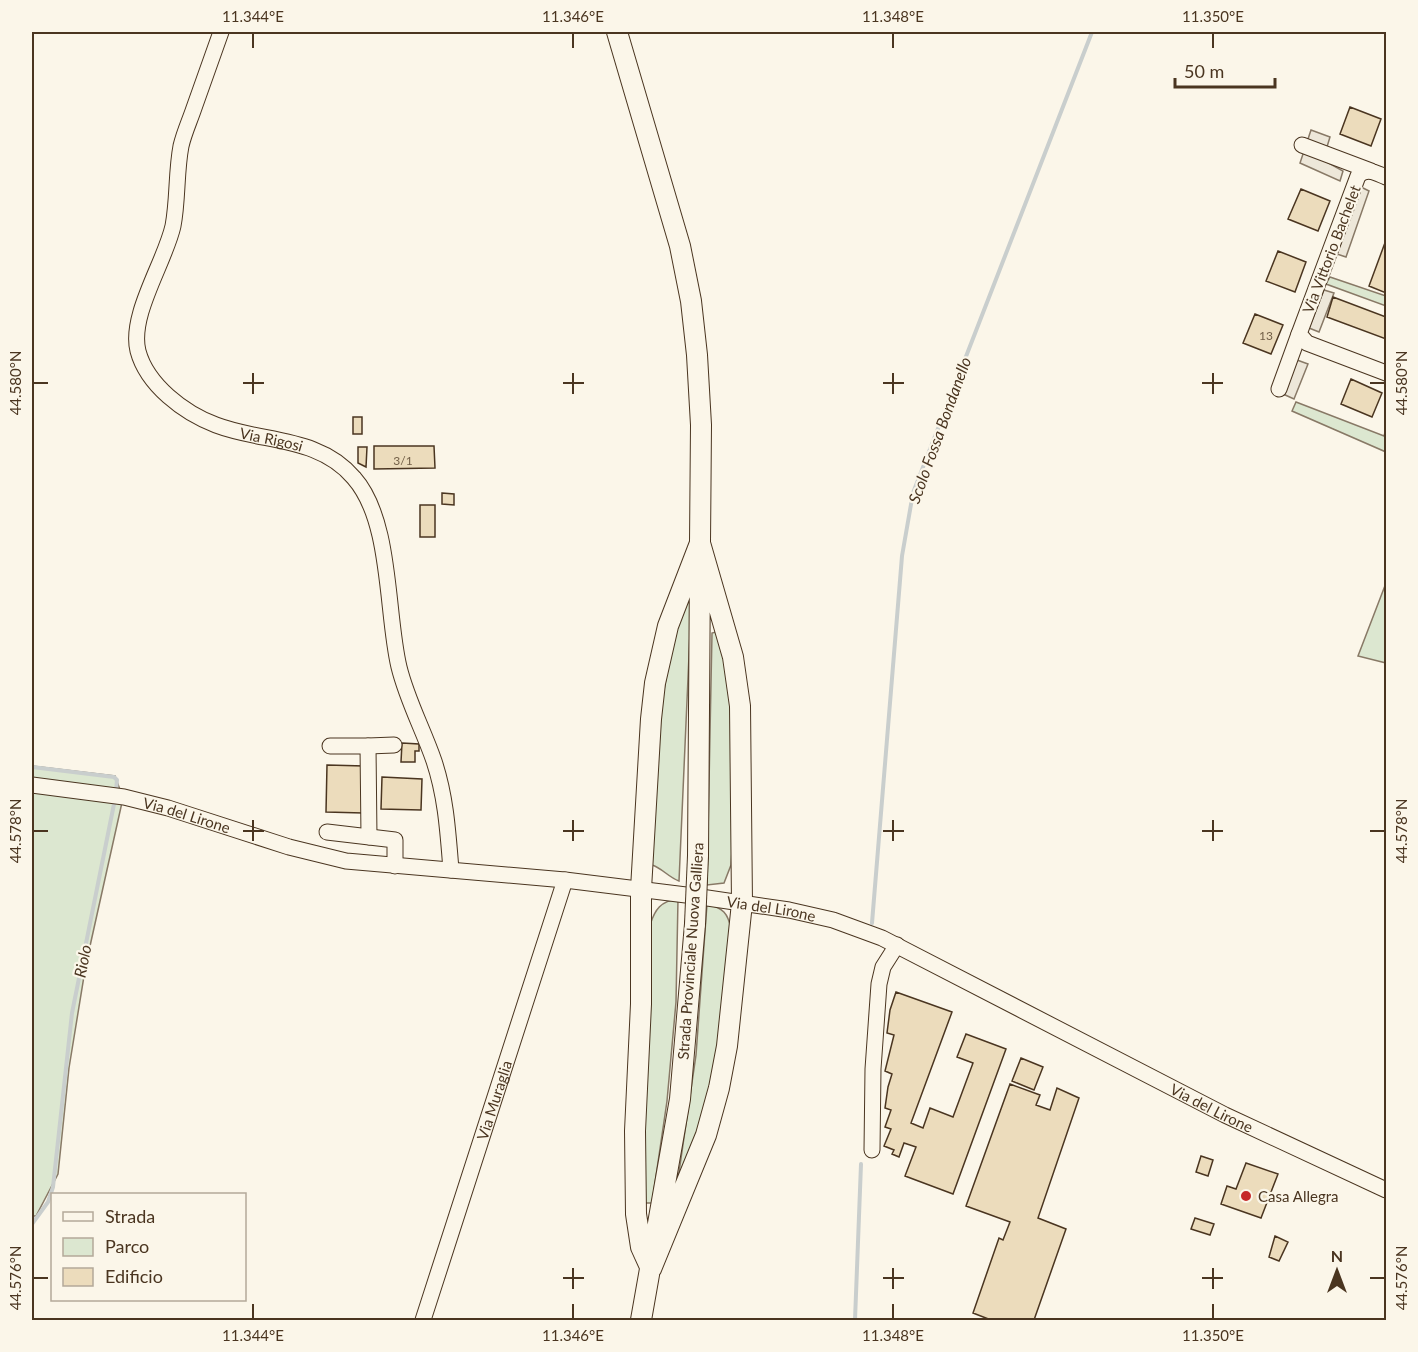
<svg xmlns="http://www.w3.org/2000/svg" width="1418" height="1352" font-family="Lato,sans-serif">
<rect width="100%" height="100%" fill="#fbf6e9"/>
<path fill="#dce7d0" stroke="#887966" stroke-width="1.5" d="M1330,277L1386,296V306L1326,284Z
M1296,402L1384,436L1386,429V452L1292,411Z
M1386,583V663L1358,656Z
M692,588L679,881C668,877 662,868 652,865L658,723L674,634Z
M716,632L720,633L734,695L732,850L731,865L724,883L707,885L712,633Z
M32,766L115,776L123,798L86,964L69,1068L58,1174L36,1216H32Z
M678,899L676,1002L667,1101L652,1203H645L641,1171L650,925C655,909 661,901 678,899Z
M707,904C723,908 728,913 731,929L712,1099L677,1186L696,1055Z"/>
<path fill="#ede7d9" stroke="#887966" stroke-width="1.5" d="M1311,130L1330,137L1323,160L1343,171L1340,181L1300,163Z
M1361,187L1369,191L1346,257L1337,254Z
M1324,290L1334,293L1319,332L1309,328Z
M1297,360L1308,364L1294,399L1283,394Z"/>
<g fill="none" stroke-linecap="round" stroke-linejoin="round">
<path stroke="#c9cecd" stroke-width="4" d="M32,767L114,777L117,780L116,791
M872,923L902,556L913,493L1092,32
M32,1224L48,1202L53,1187L72,1013L115,799
M855,1320L861,1164"/>
</g>
<path fill="#ecdcbc" stroke="#4a3520" stroke-width="1.5" d="M1350,107L1381,119L1371,146L1340,134Z
M1301,189L1330,201L1318,231L1288,219Z
M1386,240V293L1369,286Z
M1278,251L1306,262L1295,292L1266,281Z
M1333,297L1386,317V339L1327,317Z
M1255,314L1283,325L1271,354L1243,343Z
M1351,379L1382,393L1372,417L1341,404Z
M353,417H362V434H353Z
M374,446H434L435,468L374,469Z
M358,447H367L366,467L358,463Z
M442,493L454,494V505L442,504Z
M420,505H435V537H420Z
M402,743L419,744V751H415V762H401Z
M327,765L364,766L363,813L326,812Z
M382,777L422,779L421,810L381,809Z
M896,992L952,1012L911,1123L923,1128L930,1108L953,1117L973,1063L957,1057L966,1034L1006,1049L953,1194L905,1176L916,1147L904,1143L899,1157L892,1154L894,1150L884,1146L891,1129L885,1127L891,1110L885,1108L888,1087L892,1074L885,1071L894,1035L887,1033L890,1010Z
M1021,1058L1043,1067L1034,1090L1012,1081Z
M1010,1084L1040,1095L1036,1105L1050,1110L1057,1088L1079,1098L1038,1218L1066,1229L1034,1320H991L973,1313L999,1238L1003,1240L1010,1222L966,1206Z
M1201,1156L1213,1160L1208,1176L1196,1172Z
M1246,1163L1278,1174L1261,1218L1221,1204L1227,1186L1236,1189Z
M1195,1218L1214,1224L1210,1235L1191,1229Z
M1275,1236L1288,1242L1279,1261L1269,1257Z"/>
<g fill="none" stroke-linecap="round" stroke-linejoin="round">
<defs>
<g id="minor">
<path id="s1" d="M221,32C212,57 203,82 194,108C190,120 184,133 181,146C176,172 178,200 173,226C165,262 129,315 138,351C147,385 184,413 216,425C263,443 319,436 354,478C392,521 386,613 399,667C407,700 423,729 434,761C446,797 448,833 451,870"/>
<path d="M1302,145L1371,171"/>
<path d="M1386,177C1376,173 1367,167 1358,176L1299,334L1307,343L1386,373"/>
<path d="M1279,389L1299,334"/>
<path d="M330,746H368L369,837"/>
<path d="M368,746L394,745"/>
<path id="s2" d="M32,785L124,797L168,808L289,847L346,861L565,880L694,896L789,910L833,920L882,938L1225,1115L1386,1190"/>
<path d="M327,832L395,840V866"/>
<path d="M872,1150L873,1069L879,984L883,967L897,945"/>
<path id="s3" d="M423,1320L565,880"/>
</g>
<path id="major" d="M617,32L680,246L691,301L697,355L701,425L700,543L733,657L740,706L742,903L727,1046L719,1088L706,1135L651,1269
M698,856L700,564
M651,1269L641,1247L636,1214L635,1131L641,1004V889L651,719L655,683L668,626L700,543
M641,1320L680,1099L695,924"/>
</defs>
<use href="#minor" stroke="#4a3520" stroke-width="17"/>
<use href="#major" stroke="#4a3520" stroke-width="22"/>
<use href="#minor" stroke="#fbf6e9" stroke-width="15"/>
<use href="#major" stroke="#fbf6e9" stroke-width="20"/>
<defs>
<path id="major-bridge" d="M695,924L698,856"/>
</defs>
<use href="#major-bridge" stroke="#4a3520" stroke-width="22" stroke-linecap="butt"/>
<use href="#major-bridge" stroke="#fbf6e9" stroke-width="20"/>
</g>
<path fill="none" stroke="#4a3520" stroke-width="2" d="M253,33V48M573,33V48M893,33V48M1213,33V48M253,373V394M573,373V394M893,373V394M1213,373V394M33,383H48M243,383H264M563,383H584M883,383H904M1202,383H1223M1370,383H1385M253,820V841M573,820V841M893,820V841M1213,820V841M33,831H48M243,831H264M563,831H584M883,831H904M1202,831H1223M1370,831H1385M573,1268V1289M893,1268V1289M1213,1268V1289M33,1278H48M563,1278H584M883,1278H904M1202,1278H1223M1370,1278H1385M253,1304V1319M573,1304V1319M893,1304V1319M1213,1304V1319"/>
<circle fill="#c62828" stroke="#fbf6e9" stroke-width="2" cx="1246" cy="1196" r="6"/>
<g text-anchor="middle" dominant-baseline="central" stroke-width="4.5" stroke-linejoin="round" paint-order="stroke">
<g font-size="12" fill="#725f47">
<text x="1266" y="335">13</text>
<text x="403" y="460">3/1</text>
</g>
<g font-size="15" fill="#4a3520" stroke="#fbf6e9">
<text transform="translate(1331 249) rotate(-69)">Via Vittorio Bachelet</text>
<text stroke="none"><textPath href="#s1" startOffset="501">Via Rigosi</textPath></text>
<text stroke="none"><textPath href="#s2" startOffset="158">Via del Lirone</textPath></text>
<text stroke="none"><textPath href="#s2" startOffset="752">Via del Lirone</textPath></text>
<text transform="translate(690 951) rotate(-86)">Strada Provinciale Nuova Galliera</text>
<text stroke="none"><textPath href="#s3" startOffset="231">Via Muraglia</textPath></text>
<text stroke="none"><textPath href="#s2" startOffset="1238">Via del Lirone</textPath></text>
</g>
<g font-size="15" fill="#4a3520" stroke="#fbf6e9" text-anchor="start">
<text x="1258" y="1196">Casa Allegra</text>
</g>
<g font-size="16" font-style="italic" fill="#4a3520" stroke="#fbf6e9">
<text transform="translate(939 430) rotate(-70)">Scolo Fossa Bondanello</text>
<text transform="translate(82 961) rotate(-79)">Riolo</text>
</g>
</g>
<rect width="1418" height="1352" fill="none" stroke="#fbf6e9" stroke-width="66"/>
<rect x="51" y="1193" width="195" height="108" fill="#fbf6e9" stroke="#b4a999" stroke-width="1.5"/>
<rect x="63" y="1212" width="30" height="9" fill="#fbf6e9" stroke="#b4a999" stroke-width="1.5"/>
<text x="105" y="1223" font-size="18" fill="#4a3520">Strada</text>
<rect x="63" y="1238" width="30" height="18" fill="#dce7d0" stroke="#b4a999" stroke-width="1.5"/>
<text x="105" y="1253" font-size="18" fill="#4a3520">Parco</text>
<rect x="63" y="1268" width="30" height="18" fill="#ecdcbc" stroke="#b4a999" stroke-width="1.5"/>
<text x="105" y="1283" font-size="18" fill="#4a3520">Edificio</text>
<g transform="translate(1337 1271)" stroke="#fbf6e9" stroke-width="4.5" paint-order="stroke">
<path d="M0-4.5L10 22L0 15L-10 22Z" fill="#4a3520"/>
<text y="-9" font-size="16" font-weight="bold" text-anchor="middle" fill="#4a3520">N</text>
</g>
<path d="M1175 78v9h100v-9" fill="none" stroke="#4a3520" stroke-width="3"/>
<text x="1184" y="78" font-size="18" fill="#4a3520" stroke="#fbf6e9" stroke-width="4.5" paint-order="stroke">50 m</text>
<rect x="33" y="33" width="1352" height="1286" fill="none" stroke="#4a3520" stroke-width="2"/>
<g font-size="15" text-anchor="middle" fill="#4a3520">
<text x="253" y="22">11.344°E</text>
<text x="573" y="22">11.346°E</text>
<text x="893" y="22">11.348°E</text>
<text x="1213" y="22">11.350°E</text>
<text transform="translate(16 383) rotate(-90)" y="5">44.580°N</text>
<text transform="translate(1402 383) rotate(-90)" y="5">44.580°N</text>
<text transform="translate(16 831) rotate(-90)" y="5">44.578°N</text>
<text transform="translate(1402 831) rotate(-90)" y="5">44.578°N</text>
<text transform="translate(16 1278) rotate(-90)" y="5">44.576°N</text>
<text transform="translate(1402 1278) rotate(-90)" y="5">44.576°N</text>
<text x="253" y="1341">11.344°E</text>
<text x="573" y="1341">11.346°E</text>
<text x="893" y="1341">11.348°E</text>
<text x="1213" y="1341">11.350°E</text>
</g>
</svg>
